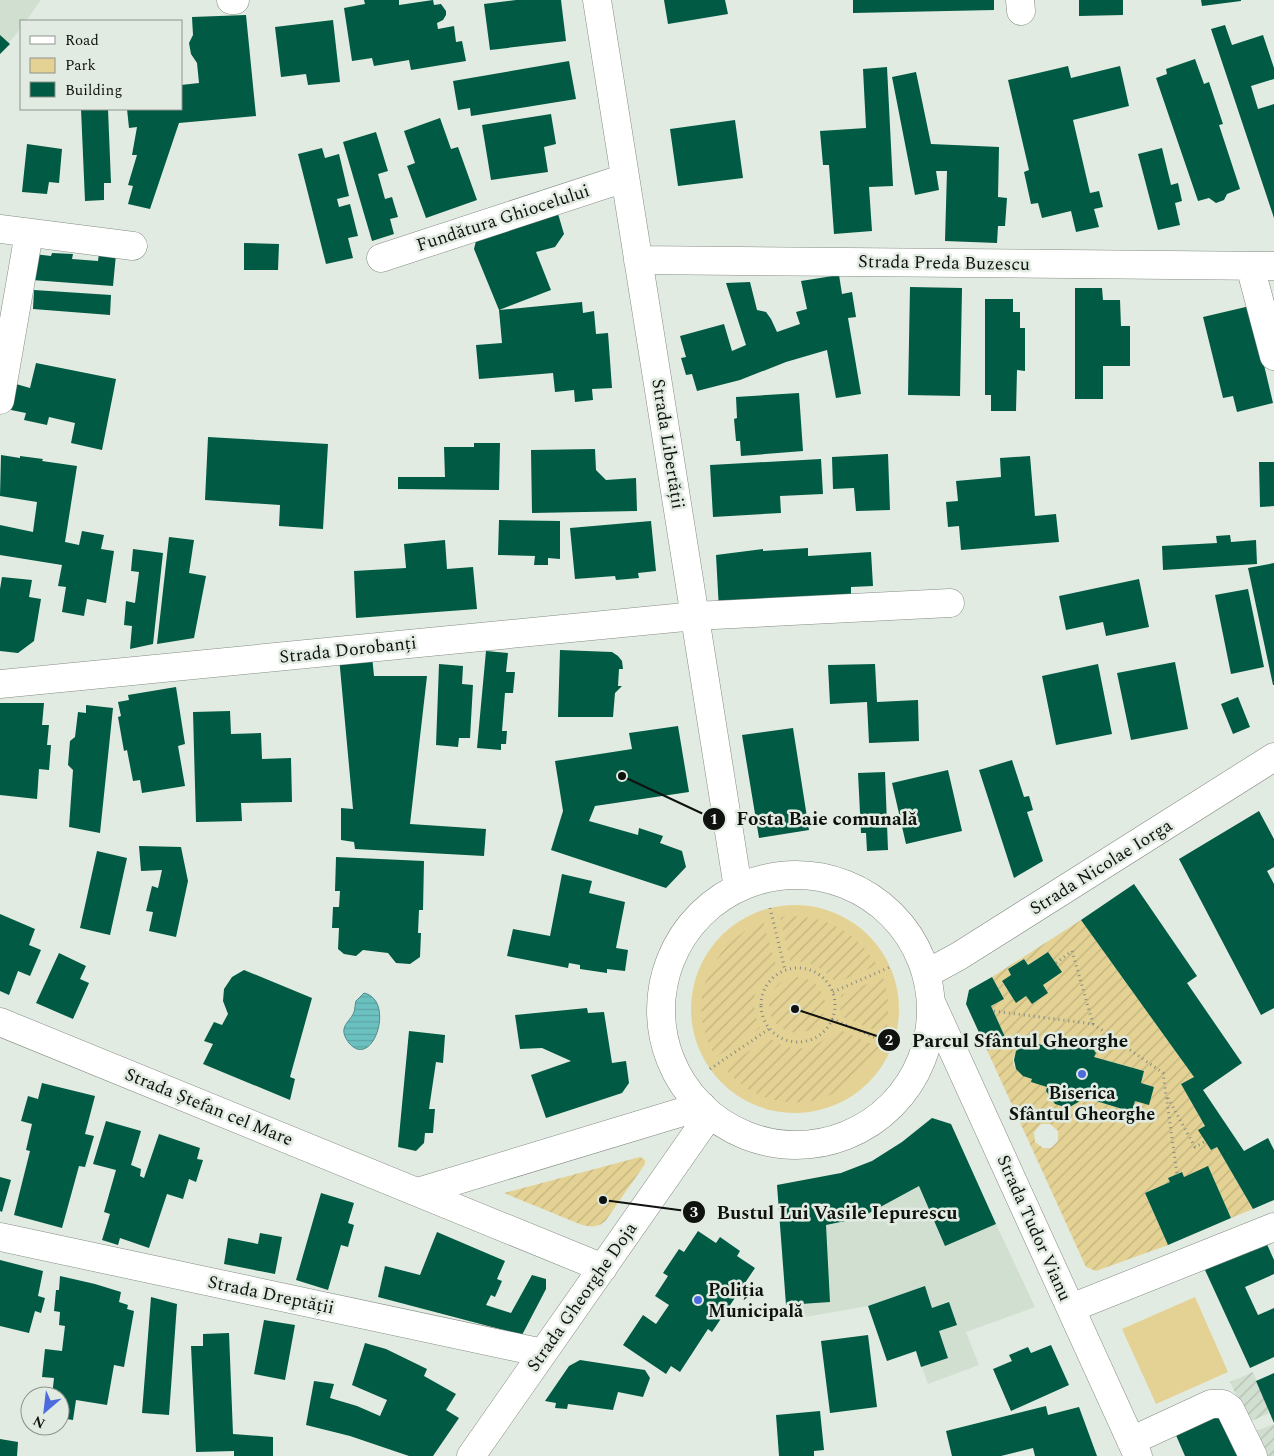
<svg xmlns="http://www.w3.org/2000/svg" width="1274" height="1456" font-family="Spectral,serif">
<defs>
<pattern id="industrial-furrows" width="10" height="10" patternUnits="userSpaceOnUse" patternTransform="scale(1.25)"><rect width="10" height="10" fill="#d1dfd0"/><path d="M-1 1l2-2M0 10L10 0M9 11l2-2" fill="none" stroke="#b2beb1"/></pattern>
<pattern id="garden-furrows" width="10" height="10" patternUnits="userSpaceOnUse" patternTransform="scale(1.25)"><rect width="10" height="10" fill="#e4d294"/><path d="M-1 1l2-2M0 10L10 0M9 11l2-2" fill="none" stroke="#c2b37e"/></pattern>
<pattern id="water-rules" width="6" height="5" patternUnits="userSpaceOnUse" patternTransform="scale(1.25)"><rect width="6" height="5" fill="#6bc1c0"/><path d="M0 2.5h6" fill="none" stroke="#5ca5a4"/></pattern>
</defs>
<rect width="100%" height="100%" fill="#e2ebe1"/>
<path fill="#d1dfd0" d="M0,0H41L26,21H21V28L0,54Z
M932,1118L951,1124L996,1224L1035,1307L966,1332L979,1365L928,1384L897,1296L868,1306L788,1320L777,1185L841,1173L872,1161L902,1142Z"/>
<path fill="url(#industrial-furrows)" d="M1253,1372L1270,1413L1249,1422L1230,1382Z
M1274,1424V1456H1264L1254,1432Z"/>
<path fill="#e4d294" d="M691 1009a104 104 0 1 1 208 0a104 104 0 1 1-208 0Z
M1195,1297L1228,1372L1156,1404L1122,1329Z"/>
<path fill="url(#garden-furrows)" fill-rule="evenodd" d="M791,916C829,917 857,933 877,965L836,983C823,967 811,961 790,961L780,917Z
M1081,920L1194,1077L1181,1084L1205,1126L1199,1130L1211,1150L1217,1147L1253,1209L1231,1218L1208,1167L1184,1177L1181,1172L1168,1178L1170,1182L1145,1193L1168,1245L1096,1271L1086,1267L987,1050L1006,1039L991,1006L1004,999L992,977ZM1048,952L1062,972L1043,985L1048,993L1032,1004L1026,996L1016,1002L1002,982L1011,975L1008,969L1024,959L1028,965ZM1074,1037L1087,1040L1096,1053L1094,1057L1144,1071L1141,1083L1154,1087L1149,1104L1135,1101L1132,1112L1083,1097L1082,1100L1068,1108L1055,1104L1046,1091L1047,1087C1035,1080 1000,1070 1018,1050C1021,1046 1027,1043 1032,1043C1035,1042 1040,1045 1043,1045C1049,1046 1054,1046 1060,1047L1061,1043ZM1041,1124H1050L1058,1131V1141L1051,1148H1043L1035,1142L1034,1132Z
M763,921L776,966C753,983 749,1002 760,1028L716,1057C683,1003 709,946 763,921Z
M769 1005a28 28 0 1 1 56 0a28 28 0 1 1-56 0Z
M883,977C889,997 890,1014 885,1034L840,1016L841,995Z
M836,1028L880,1048C847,1109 771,1123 724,1068L769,1038C795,1055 816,1051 836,1028Z
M640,1157L645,1160V1164L606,1220C598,1228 592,1227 582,1225L504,1193Z"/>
<path fill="url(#water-rules)" stroke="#4f8c8b" d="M364,993C396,1000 373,1071 349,1043C346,1039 343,1034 344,1029C345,1023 352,1018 354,1012C355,1009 355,1004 356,1001Z"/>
<path fill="#005a44" d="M364,0H399V5L433,0L434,5L441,4L446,11V15L443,20L437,23L438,29L454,26L456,42L462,41L466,61L411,70L409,60L374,66L372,58L352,61L344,8L365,4Z
M516,0H561L566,41L490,50L484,4Z
M664,0H725L728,14L668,24Z
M853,0H994V10L853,13Z
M1079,0H1123V15L1079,16Z
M1201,0H1241V1L1202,6Z
M246,15L256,116L179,123L150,209L128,204L133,186L128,185L137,155H132L137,127L129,128L127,109H181V85L199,83L197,63L191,54L189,43L193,35L192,17Z
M333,20L340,82L308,85L306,74L281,77L275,27Z
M1225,25L1232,45L1263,35L1274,68V79L1251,86L1258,109L1274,104V218L1211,29Z
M0,35L10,44L0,54Z
M1195,59L1204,84L1209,82L1223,124L1219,125L1240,189L1227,194L1224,200L1216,203L1209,198L1198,201L1156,78L1167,74L1166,69Z
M569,61L576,99L471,116L470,108L458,110L453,81Z
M1068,66L1071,78L1120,66L1129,106L1073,120L1090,193L1099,191L1103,207L1094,209L1099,227L1076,232L1071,211L1042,218L1038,203L1031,204L1024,172L1029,170L1008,80Z
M887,67L893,186L869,187L872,231L834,234L829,165H823L820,131L866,128L863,69Z
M916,72L931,144L999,147L998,197L1007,198L1005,226H998L997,243L945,241L947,171H936L939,190L915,195L892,77Z
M81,109H108L111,183H104V200L85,201Z
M551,114L556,144L544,147L548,172L491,180L482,125Z
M440,118L451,149L458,147L477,200L426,218L407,166L415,163L404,131Z
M735,120L743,178L678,186L670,129Z
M376,132L388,171L378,174L385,199L392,197L398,217L390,219L394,234L372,241L343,142Z
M27,144L62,149L59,183L49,182L47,194L22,192Z
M322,148L325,158L339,154L349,196L337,199L339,207L350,204L358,236L348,238L353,258L326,264L298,154Z
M1162,148L1171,185L1178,183L1182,201L1175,203L1180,225L1158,230L1138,154Z
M556,207L564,234L555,247L536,252L551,290L499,310L474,249L478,233Z
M244,243L279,244L278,270H244Z
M52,253L73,254L72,259L98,261L99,253L116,254L113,286L32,280L34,254L51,256Z
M839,275L842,294L852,292L856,317L848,318L861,394L836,398L827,350L786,362L740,380L697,391L692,374L686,375L681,358L686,357L680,336L724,324L732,351L746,345L726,283L750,282L757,310L766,312L771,319L777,332L800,324L796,312L807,309L801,281Z
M910,287L962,288L960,396L908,395Z
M1075,288H1102L1103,300H1120L1121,326H1130V366H1103V399H1075Z
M34,290L111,295L110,315L33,309Z
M985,299H1013V312H1020V328H1025V371L1017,370L1016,411H991V395H985Z
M582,302L583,313L594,311L596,334L608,333L612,388L592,389L593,400L575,402L574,390L555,392L553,373L479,379L476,345L502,343L499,310Z
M1250,306L1273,403L1237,412L1233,396L1223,398L1203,317Z
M36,363L116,379L102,450L71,443L75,423L49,417L47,425L24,420L26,413L11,410L16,384L30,388Z
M799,393L803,451L741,456L740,441H736L734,419L737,418L736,397Z
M208,437L328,444L323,529L279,526L280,505L205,500Z
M474,443H500L499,490L398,489V477H445L444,447H474Z
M595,449L596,470L606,480L636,478L637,511L532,513L531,450Z
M888,454L890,510L856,511L854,488L833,489L832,457Z
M1,455L20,458V456L43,459L42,461L77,466L65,542L79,545L82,531L104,535L101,549L114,551L106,603L87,599L84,616L62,612L66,587L58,586L62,565L0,555V525L33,532L37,502L0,496Z
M1030,456L1035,516L1056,514L1059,542L961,550L959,526L948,527L946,502L958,501L956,481L1001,477L1000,458Z
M821,459L823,494L780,496L781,513L713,517L710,465Z
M1259,462H1274V506L1260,507Z
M499,520L560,521V559L548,558V565H534L535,556L498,555Z
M651,521L656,571L638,573L639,578L616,580L615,576L575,579L570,528Z
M1230,535L1231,542L1256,540L1257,564L1163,570L1162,546L1217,543L1216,536Z
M169,537L194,540L189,573L206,576L194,638L157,644Z
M445,540L447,569L473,567L477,609L356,618L354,571L406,568L404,544Z
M808,548V556L871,552L873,586L851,587V599L719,610L716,555L763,549V551Z
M133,549L163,553L153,644L130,649L132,626L124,625L126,601L135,603L139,572L131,571Z
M1274,563V685H1273L1248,568Z
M2,577L32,580L29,597L41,599L34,641L18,653L0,651V589Z
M1139,579L1149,627L1106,636L1103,622L1066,630L1059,596Z
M1248,589L1264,667L1231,674L1215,595Z
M560,650L612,652L618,656L622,661L623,669H619L618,686H622L615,693L613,717H558Z
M486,651L508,653L506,672H515L513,693H505L502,731H507L506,744H501V750L477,748Z
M372,656L374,676H427L410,824L486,829L484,856L355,849L354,842L341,840V808L353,809L339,657Z
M1175,662L1188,729L1131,740L1117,673Z
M439,664L463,666L462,684L473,685L470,738H459L458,747L436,745Z
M875,664L877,702L918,700L919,741L869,743L867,702L830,704L828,665Z
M1098,664L1112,734L1056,745L1042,676Z
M176,687L185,744L178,746L185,786L142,793L140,780L133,781L127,750L124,751L118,717L121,716L118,702L129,700L128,695Z
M1238,697L1250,727L1233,734L1221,704Z
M0,703H44L42,725H49L47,745H51L49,770L39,769L37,799L0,795Z
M86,705L113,708L100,833L69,827L73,770L68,765L70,741L75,737L78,712L86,713Z
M230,711L231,734L261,733L262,759L291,758L292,802L241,803L242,821L196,822L193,712Z
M678,726L689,792L595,806L589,821L638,835L639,828L663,836L660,843L682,851L686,867L666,888L551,850L563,811L555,761L632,749L629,733Z
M793,728L809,830L759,838L742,735Z
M1012,760L1024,797L1029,796L1033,810L1027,812L1043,861L1014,878L979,770Z
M948,770L962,831L906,844L892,783Z
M885,772L888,850L867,851L866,833H861L858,773Z
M1259,811L1274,839V867L1267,871L1274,884V1008L1261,1015L1179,859Z
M139,846L181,847L188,881L176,937L149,931L153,912L146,911L152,886L158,888L162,870L141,871Z
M97,851L127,858L110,935L80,928Z
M336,857L424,861L423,910H419L418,933H421L420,957L410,964L396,963L388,953L363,950L356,956L344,954L338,949L339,928H332L333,907H339L340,891H335Z
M562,874L592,881L589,893L625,902L616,948L628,950L625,971L607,969V973L580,969V965L569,963L568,968L507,956L513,929L550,936Z
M1134,884L1197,976L1187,983L1242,1063L1203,1090L1244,1151L1268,1138L1274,1150V1200L1253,1209L1217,1147L1211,1150L1198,1130L1205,1126L1181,1084L1194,1077L1081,920Z
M0,914L35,929L29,945L41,950L30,976L18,971L9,995L0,991Z
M1048,952L1062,972L1043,985L1048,993L1032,1004L1026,996L1016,1003L1002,981L1011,975L1008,969L1024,959L1028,965Z
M59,953L86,966L80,979L89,983L73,1019L36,1003Z
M244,970L312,998L290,1077L295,1079L290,1100L203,1064L213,1044L204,1041L214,1022L222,1025L228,1014L223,1001L224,989L232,977Z
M992,977L1004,999L991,1006L1006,1039L987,1050L966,1004L969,990Z
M587,1008L588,1013L604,1012L612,1063L626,1061L629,1083L622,1093L546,1118L531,1075L571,1061L542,1048L520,1049L515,1015Z
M409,1031L445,1035L443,1063L436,1062L429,1109H435L433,1133H425L424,1143L416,1151L398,1147Z
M1074,1037L1087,1040L1096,1053L1094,1057L1144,1071L1141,1083L1154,1087L1149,1105L1135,1101L1132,1112L1083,1097L1082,1100L1068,1108L1055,1104L1046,1091L1047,1087L1031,1082L1032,1079L1023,1076L1016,1069L1014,1060L1016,1051L1024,1045L1032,1042L1042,1045L1043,1042L1060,1047L1061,1043Z
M42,1083L95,1096L85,1134L94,1136L85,1167L79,1166L62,1228L14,1215L30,1151L26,1150L32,1124L21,1121L28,1096L38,1099Z
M932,1118L951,1124L996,1224L945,1246L919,1186L860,1218L826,1225L830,1302L786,1305L777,1185L841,1173L872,1161L902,1142Z
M106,1121L141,1131L131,1165L141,1169L140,1176L144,1178L159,1134L200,1148L197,1159L203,1160L196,1182L189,1179L183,1199L167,1194L149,1248L120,1238L118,1245L102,1240L110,1214L104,1212L116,1170L93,1164Z
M1208,1166L1231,1218L1168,1245L1145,1193L1170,1182L1168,1178L1182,1172L1184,1177Z
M0,1177L11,1180L2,1212L0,1211Z
M321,1193L354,1203L348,1223L354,1225L348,1247L341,1245L328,1290L296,1280Z
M698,1231L716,1243L720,1237L740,1251L737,1256L755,1268L712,1332L708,1329L680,1372L671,1366L666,1374L623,1345L643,1315L656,1324L669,1305L655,1296L668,1276L663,1273L679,1249L684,1252Z
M437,1232L505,1261L497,1279L502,1281L495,1297L491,1295L486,1305L511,1313L532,1275L546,1279V1289L522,1335L378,1297L385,1266L420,1275Z
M260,1233L282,1237L275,1274L224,1264L228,1238L258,1244Z
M1266,1242L1274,1260V1274L1245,1287L1258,1315L1274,1308V1357L1250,1368L1205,1270Z
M0,1260L43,1271L38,1296L45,1298L41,1313L35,1311L29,1333L0,1326Z
M60,1276L95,1284L121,1292L119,1302L128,1305L127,1309L134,1311L124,1367L114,1365L107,1405L76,1400L73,1420L60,1418V1396H52L54,1378L42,1377L45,1349L62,1351L65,1326L59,1325L60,1312L54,1311L56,1290H59Z
M925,1286L932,1308L949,1302L957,1325L939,1331L948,1358L921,1367L916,1351L887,1361L868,1306Z
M151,1297L177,1304L169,1415L142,1413Z
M264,1320L295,1325L285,1380L254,1374Z
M229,1333L233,1434L273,1437V1456H234V1451L196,1452L191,1346H203V1334Z
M868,1335L877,1407L830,1413L821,1341Z
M365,1343L386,1349L427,1369L424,1376L456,1394L446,1410L459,1418L433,1456H409L350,1436L306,1425L314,1381L334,1384L330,1398L357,1406L380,1416L387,1400L352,1385Z
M1051,1345L1069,1385L1011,1411L993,1369L1012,1361L1009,1355L1028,1347L1031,1353Z
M580,1360L645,1370L650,1378L643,1397L618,1392L613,1410L568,1404L567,1409L555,1408L556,1403L545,1401L569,1366Z
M1274,1373V1423L1256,1381Z
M1046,1406L1048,1415L1079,1407L1097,1456H1035L1033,1448L1001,1456H952L946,1431Z
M820,1411L824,1450L814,1451V1456H779L776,1415Z
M1220,1413L1241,1456H1185L1175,1433Z
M0,1439L18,1442L17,1456H0Z"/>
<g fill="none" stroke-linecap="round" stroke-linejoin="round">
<defs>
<path id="minor" d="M231,0H235
M597,0L738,888
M1020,0L1021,11
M0,229L133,246
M381,258L625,178
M638,260L1274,266
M1250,266L1274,356
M0,400L29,233
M0,684L695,616L950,603
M661 1010a135 135 0 1 1 270 0a135 135 0 1 1-270 0Z
M926,974L959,956L1274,757
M931,1002L1138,1456
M0,1022L603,1268
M418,1192L702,1106
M0,1237L543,1353
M1071,1308L1274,1227
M1131,1441L1211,1404H1223L1230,1409L1253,1456
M471,1456L710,1114"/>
</defs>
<use href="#minor" stroke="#848c84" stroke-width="29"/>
<path stroke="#858b84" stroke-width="3" stroke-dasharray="1 4" stroke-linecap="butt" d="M770,908L785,970
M1056,963L1072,951L1093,1024
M761 1005a37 37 0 1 1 74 0a37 37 0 1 1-74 0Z
M833,992L890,967
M994,1011L1093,1024L1163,1073L1177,1174
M832,1019L893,1045
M710,1069L769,1029
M1168,1098L1195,1147L1206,1141"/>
<use href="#minor" stroke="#fff" stroke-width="28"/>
</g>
<g fill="#4d6bdf" stroke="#e2ebe1" stroke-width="2">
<circle cx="1082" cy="1074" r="5"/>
<circle cx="698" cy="1300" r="5"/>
</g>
<g text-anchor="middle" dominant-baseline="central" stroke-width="5" stroke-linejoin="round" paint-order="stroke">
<g font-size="18" fill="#0f120e" stroke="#e2ebe1">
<text transform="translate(503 218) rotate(-18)">Fundătura Ghiocelului</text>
<text transform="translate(944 263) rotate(1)">Strada Preda Buzescu</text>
<text transform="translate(668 444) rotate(81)">Strada Libertății</text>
<text transform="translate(348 650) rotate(-6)">Strada Dorobanți</text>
<text transform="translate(1101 867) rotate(-32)">Strada Nicolae Iorga</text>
<text transform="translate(209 1107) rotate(22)">Strada Ștefan cel Mare</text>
<text transform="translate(1034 1228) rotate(66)">Strada Tudor Vianu</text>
<text transform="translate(271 1295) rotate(12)">Strada Dreptății</text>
<text transform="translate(582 1297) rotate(-55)">Strada Gheorghe Doja</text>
</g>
<g font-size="18" font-weight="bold" fill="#0f120e" stroke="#e2ebe1">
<text x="1082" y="1093">Biserica<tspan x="1082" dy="21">Sfântul Gheorghe</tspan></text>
<text x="708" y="1290" text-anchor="start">Poliția<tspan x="708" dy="21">Municipală</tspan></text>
</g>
</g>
<path fill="none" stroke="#0f120e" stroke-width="2" d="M622 776L714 819M795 1009L889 1040M603 1200L694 1212"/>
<g fill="#0f120e" stroke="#e2ebe1" stroke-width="2">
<circle cx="622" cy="776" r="5"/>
<circle cx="795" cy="1009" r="5"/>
<circle cx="603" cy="1200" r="5"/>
<circle cx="714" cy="819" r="12"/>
<circle cx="889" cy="1040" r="12"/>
<circle cx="694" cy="1212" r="12"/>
</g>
<g font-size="15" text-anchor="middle" font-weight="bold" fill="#fff">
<text x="714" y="824">1</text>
<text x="889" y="1045">2</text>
<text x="694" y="1217">3</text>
</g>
<g font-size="19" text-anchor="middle" font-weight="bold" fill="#0f120e" stroke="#e2ebe1" stroke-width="5" stroke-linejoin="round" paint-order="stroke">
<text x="827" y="825">Fosta Baie comunală</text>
<text x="1020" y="1047">Parcul Sfântul Gheorghe</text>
<text x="837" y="1219">Bustul Lui Vasile Iepurescu</text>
</g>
<rect x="20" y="20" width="162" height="90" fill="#e2ebe1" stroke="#8e948d"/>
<rect x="30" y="36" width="25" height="8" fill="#ffffff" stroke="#8e948d"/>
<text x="65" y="45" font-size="15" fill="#0f120e">Road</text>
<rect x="30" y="58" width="25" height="15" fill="#e4d294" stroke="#8e948d"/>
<text x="65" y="70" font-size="15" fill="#0f120e">Park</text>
<rect x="30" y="82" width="25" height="15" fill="#005a44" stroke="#8e948d"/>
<text x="65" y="95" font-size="15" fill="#0f120e">Building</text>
<g transform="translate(45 1411) rotate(208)"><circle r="24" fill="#e2ebe1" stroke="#8e948d"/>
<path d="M0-4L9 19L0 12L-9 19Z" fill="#4d6bdf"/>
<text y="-8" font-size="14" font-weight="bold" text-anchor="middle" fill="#0f120e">N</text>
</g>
</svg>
